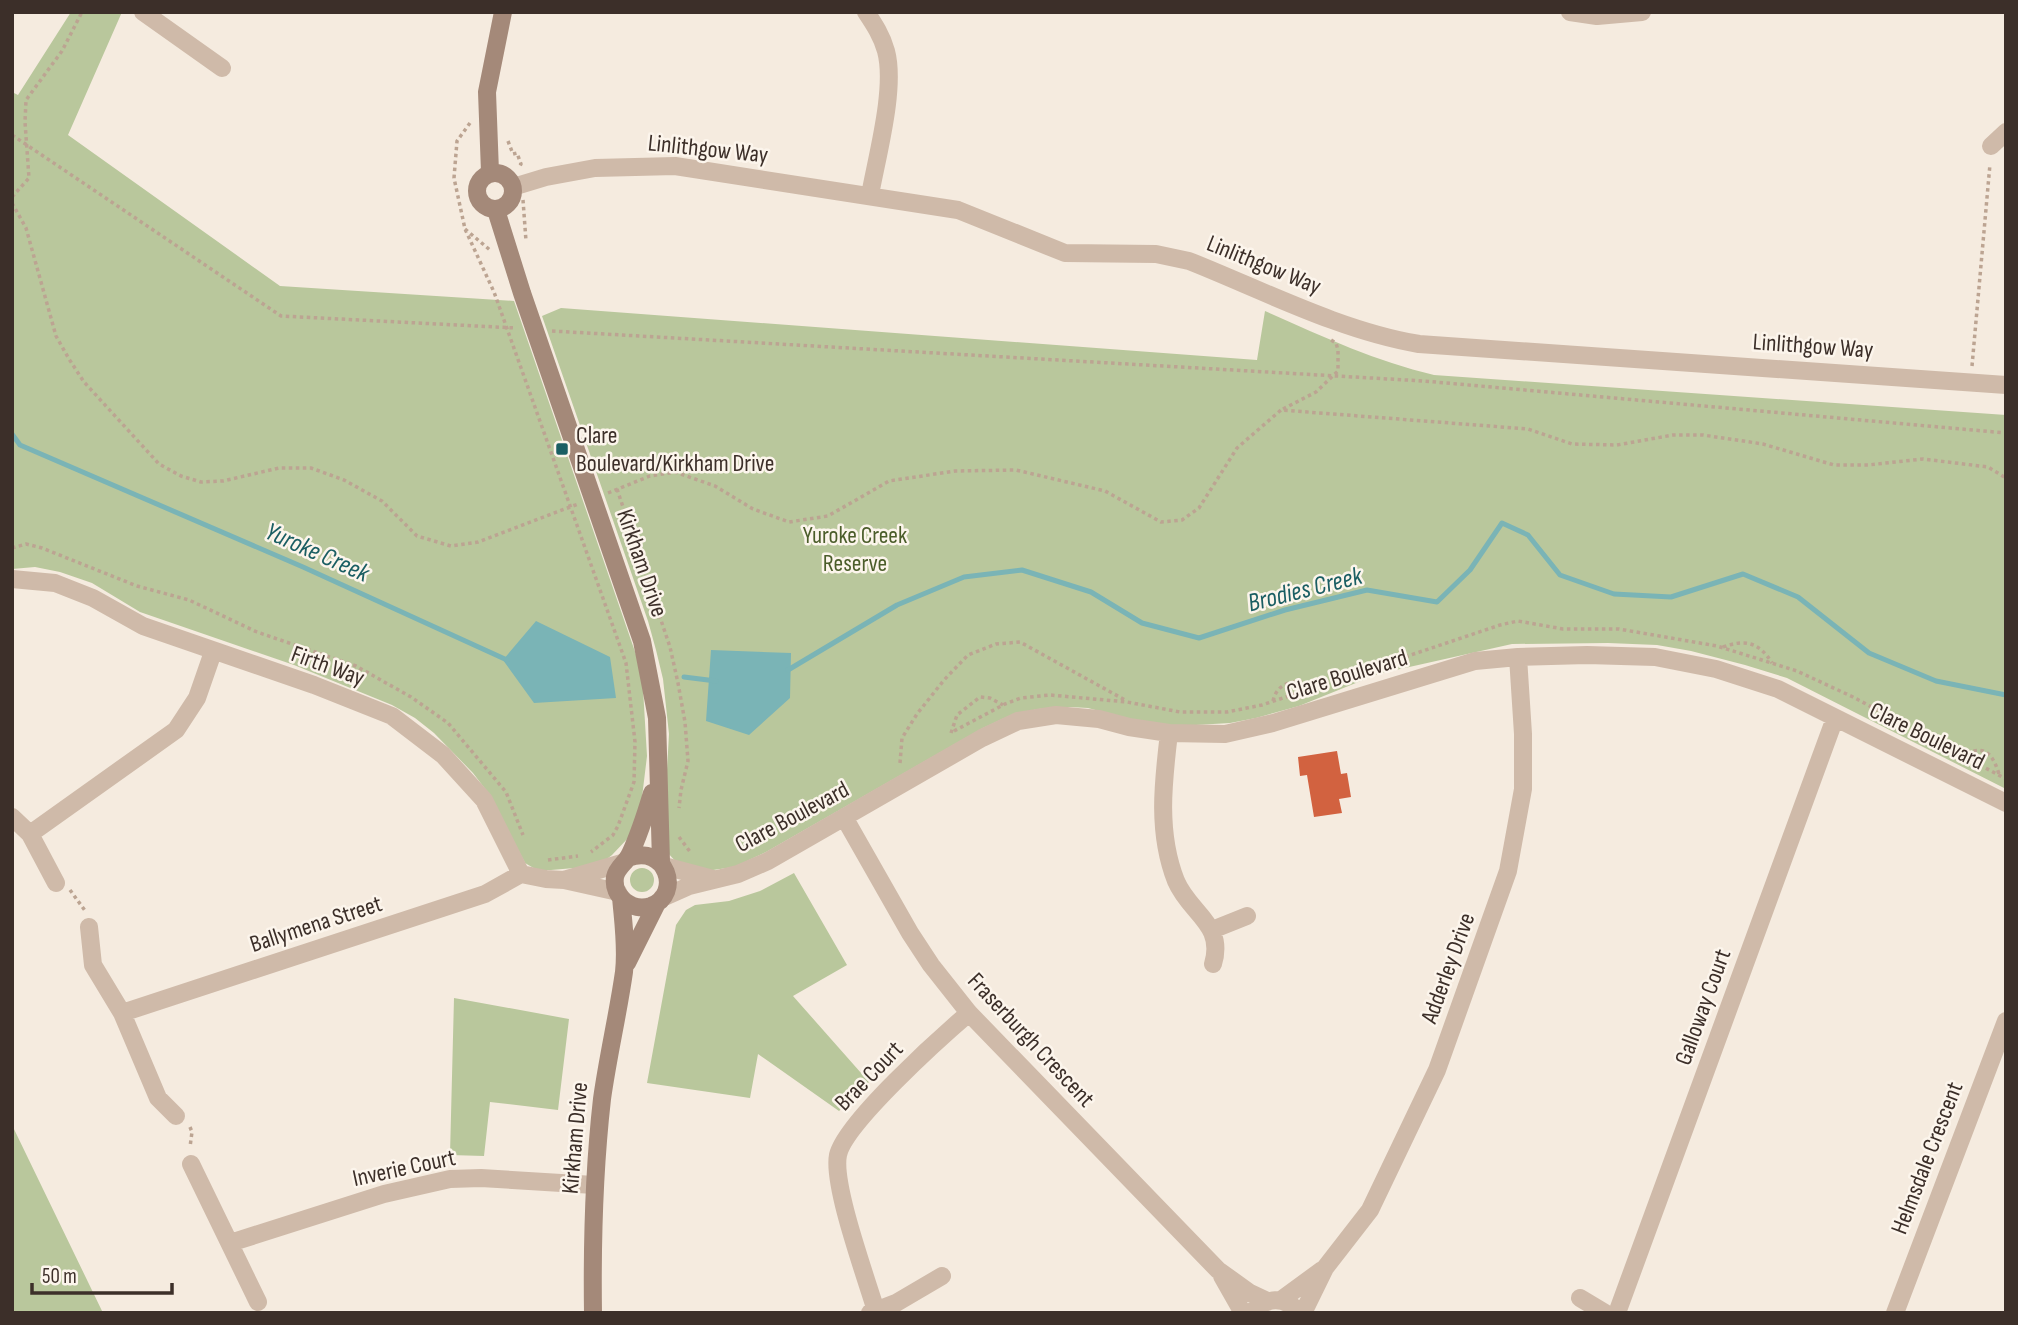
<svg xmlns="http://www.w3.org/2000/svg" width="2018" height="1325" font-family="'Sofia Sans Condensed',sans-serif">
<rect width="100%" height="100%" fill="#f5ebdf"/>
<path fill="#b9c79c" d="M71,12H122L68,135L280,286L514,301L642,672L647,756L640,814L630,836L612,855L598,866L551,870H537L525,863L489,794L473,773L434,733L415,718L392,705L294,665L140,612L92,583L60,572L35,567L12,569V92L18,95Z
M561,308L1257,360L1265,311C1321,336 1375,361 1434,375L2006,415V789L1787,678L1745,665L1691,651L1657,645L1608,643L1512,644L1378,674L1299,706L1256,718L1230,723L1179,726L1132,720L1088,708L1070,707L1038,709L1011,715L983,728L766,852L734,867L706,871L678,864L667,852L664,823L669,734L663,679L656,650L648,621L542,316Z
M630 880a12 12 0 1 1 24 0a12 12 0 1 1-24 0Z
M794,873L847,965L793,996L869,1082L839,1111L758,1054L750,1098L647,1083L676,925L686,910L695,905L729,901L760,891Z
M454,998L569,1019L558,1110L490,1102L484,1156L450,1155Z
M12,1125L103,1313H12Z"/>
<path fill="#7ab4b6" d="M536,621L610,657L616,698L534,703L503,660Z
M711,650L791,653L790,698L749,735L706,721Z"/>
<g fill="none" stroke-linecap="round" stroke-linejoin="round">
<path stroke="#7ab4b6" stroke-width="5" d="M12,434L20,445L303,567L507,660
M788,670L897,605L964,577L1022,570L1091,592L1142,623L1199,638L1285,610L1367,590L1437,602L1470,570L1502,523L1528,535L1560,575L1614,594L1671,597L1743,574L1798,597L1869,653L1936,681L2006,695
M684,677L716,681"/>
</g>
<path fill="#d26240" d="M1337,751L1341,774L1347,773L1351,797L1339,799L1342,813L1314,817L1307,775L1300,776L1298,757Z"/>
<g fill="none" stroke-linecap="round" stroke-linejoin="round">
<path stroke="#bca492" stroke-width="3.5" stroke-dasharray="3.5 3.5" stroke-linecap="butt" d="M470,123L457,141L454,178L465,229L494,292L626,663L635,742L634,782L618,826L613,835L591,852
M12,135L281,316L516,328
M508,141L513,154L517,153L521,164L519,168
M12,197L29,178L25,122L26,100L62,51L82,12
M523,200L526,241
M12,203L26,228L56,336L69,359L84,382L159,464L181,476L201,482L223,481L279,468H311L344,480L382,501L417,536L451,546L478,542L578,504
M465,229L490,250
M552,331L1424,381L2006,433
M1972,366L1990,164
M1283,409L1316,392L1338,371V350L1336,343L1331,340
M617,489L670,647L678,683L685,722L688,761L681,790L679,808
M608,493L650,476L675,472L715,486L753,509L789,522L828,516L889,481L955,471L1016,470L1105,491L1161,522L1182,520L1199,508L1237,448L1281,410L1528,429L1572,444L1617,445L1673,435H1703L1763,444L1834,465H1868L1923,459L1988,467L2006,478
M12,548L26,544L42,548L137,586L189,600L257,632L356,666L411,697L448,723L506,792L523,835
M1723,647C1745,639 1759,642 1772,663
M1273,701C1278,679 1300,679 1317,686
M954,731L1005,704L1021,698L1050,695L1127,702L1180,712H1227L1262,705L1500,625L1518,621L1563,629H1619L1717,646L1797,671L1853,697L2006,779
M951,733L957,715L980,697L990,698L1003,705
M1960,755C1983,746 1991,749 1999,774
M900,763L902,738L917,714L944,680L968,655L996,644L1020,642L1125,700
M679,837L691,853
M548,860L578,856
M70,890L86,912
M190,1127L192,1132L190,1147"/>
<path stroke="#cfbaa9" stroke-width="18" d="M143,12L222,68
M866,12C874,24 882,36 886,51C896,88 877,156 870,195
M1570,12L1597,16L1642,12
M1991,146L2006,132
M513,187L546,177L595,168L675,166L958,210L1065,253L1156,254L1189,261C1262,290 1341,331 1419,344L2006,385
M12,579L55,583L93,598L143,626L314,685L392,716L443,755L484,800L521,874L546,879L564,880L618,892
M1169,733C1163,783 1157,833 1176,881C1190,914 1225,924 1213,964
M12,817L30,834L56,883
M844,817L910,933L931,965L969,1013L1218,1270L1250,1293L1267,1301
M30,834L176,730L197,698L213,652
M664,866L713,879
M564,880L622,863
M662,898L689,886L738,874L768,861L982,738L1018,721L1056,715L1099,719L1129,727L1169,733L1225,734L1273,723L1475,661L1518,657L1587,655L1655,657L1716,669L1778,689L2006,803
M89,927L93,965L122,1013L158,1098L176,1116
M1212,930L1247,916
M122,1013L485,894L521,874
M191,1164L258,1302
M230,1243L384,1194L450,1179L481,1178L594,1185
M1222,1276L1243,1313
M1580,1298L1605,1313
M1281,1300L1322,1270
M876,1311C866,1277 832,1185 838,1155C845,1123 941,1037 969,1013
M870,1313L896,1303L942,1276
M1251,1313C1265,1297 1285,1295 1299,1313
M1303,1313L1325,1268L1370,1210L1437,1070L1508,871L1523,789V734L1518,657
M1617,1313L1835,718
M1895,1313L2006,1021"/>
<path stroke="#a48979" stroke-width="18" d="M490,172L487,92L503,12
M477 191a18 18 0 1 1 36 0a18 18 0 1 1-36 0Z
M496,210L522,293L642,641L657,718L661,862
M628,858C666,843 683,894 651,906C632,912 612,897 615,877C617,867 626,863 630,854C639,835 646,813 652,793
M627,963L657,903
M593,1313C592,1241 594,1170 602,1099C608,1056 618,1014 624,972C627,947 623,921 621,897"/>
</g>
<rect fill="#1a5e63" stroke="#fcf5ec" stroke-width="2.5" x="555" y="442" width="14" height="14" rx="3.5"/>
<g text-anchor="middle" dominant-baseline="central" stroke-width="5" stroke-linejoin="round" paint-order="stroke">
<g font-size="24" fill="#3c2f29" stroke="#fcf5ec">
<text transform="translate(708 149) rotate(6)">Linlithgow Way</text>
<text transform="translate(1264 265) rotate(22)">Linlithgow Way</text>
<text transform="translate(1813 346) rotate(4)">Linlithgow Way</text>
<text transform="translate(642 563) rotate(71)">Kirkham Drive</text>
<text transform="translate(328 666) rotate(20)">Firth Way</text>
<text transform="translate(1347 675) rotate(-17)">Clare Boulevard</text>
<text transform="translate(1927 736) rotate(26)">Clare Boulevard</text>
<text transform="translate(792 817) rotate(-28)">Clare Boulevard</text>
<text transform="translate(316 924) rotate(-18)">Ballymena Street</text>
<text transform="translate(1448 968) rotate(-70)">Adderley Drive</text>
<text transform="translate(1703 1007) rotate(-70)">Galloway Court</text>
<text transform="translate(1031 1040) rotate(47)">Fraserburgh Crescent</text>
<text transform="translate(869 1076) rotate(-46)">Brae Court</text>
<text transform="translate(575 1138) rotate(-85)">Kirkham Drive</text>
<text transform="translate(1927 1158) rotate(-69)">Helmsdale Crescent</text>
<text transform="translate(404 1168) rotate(-12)">Inverie Court</text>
</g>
<g font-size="24" fill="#3c2f29" stroke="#fcf5ec" text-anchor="start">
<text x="576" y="435">Clare<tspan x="576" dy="28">Boulevard/Kirkham Drive</tspan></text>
</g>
<g font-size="24" fill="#4b5d2a" stroke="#fcf5ec">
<text x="855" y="535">Yuroke Creek<tspan x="855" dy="28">Reserve</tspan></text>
</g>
<g font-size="26" font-style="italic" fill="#1a5e63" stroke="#fcf5ec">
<text transform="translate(317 553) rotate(24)">Yuroke Creek</text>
<text transform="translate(1305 590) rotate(-14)">Brodies Creek</text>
</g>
</g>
<rect width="2018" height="1325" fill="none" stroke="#3c2f29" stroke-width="28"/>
<path d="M32 1283v10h140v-10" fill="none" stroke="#3c2f29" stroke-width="3.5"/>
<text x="42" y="1283" font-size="21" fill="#3c2f29" stroke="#fcf5ec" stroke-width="5" paint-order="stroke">50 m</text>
</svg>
